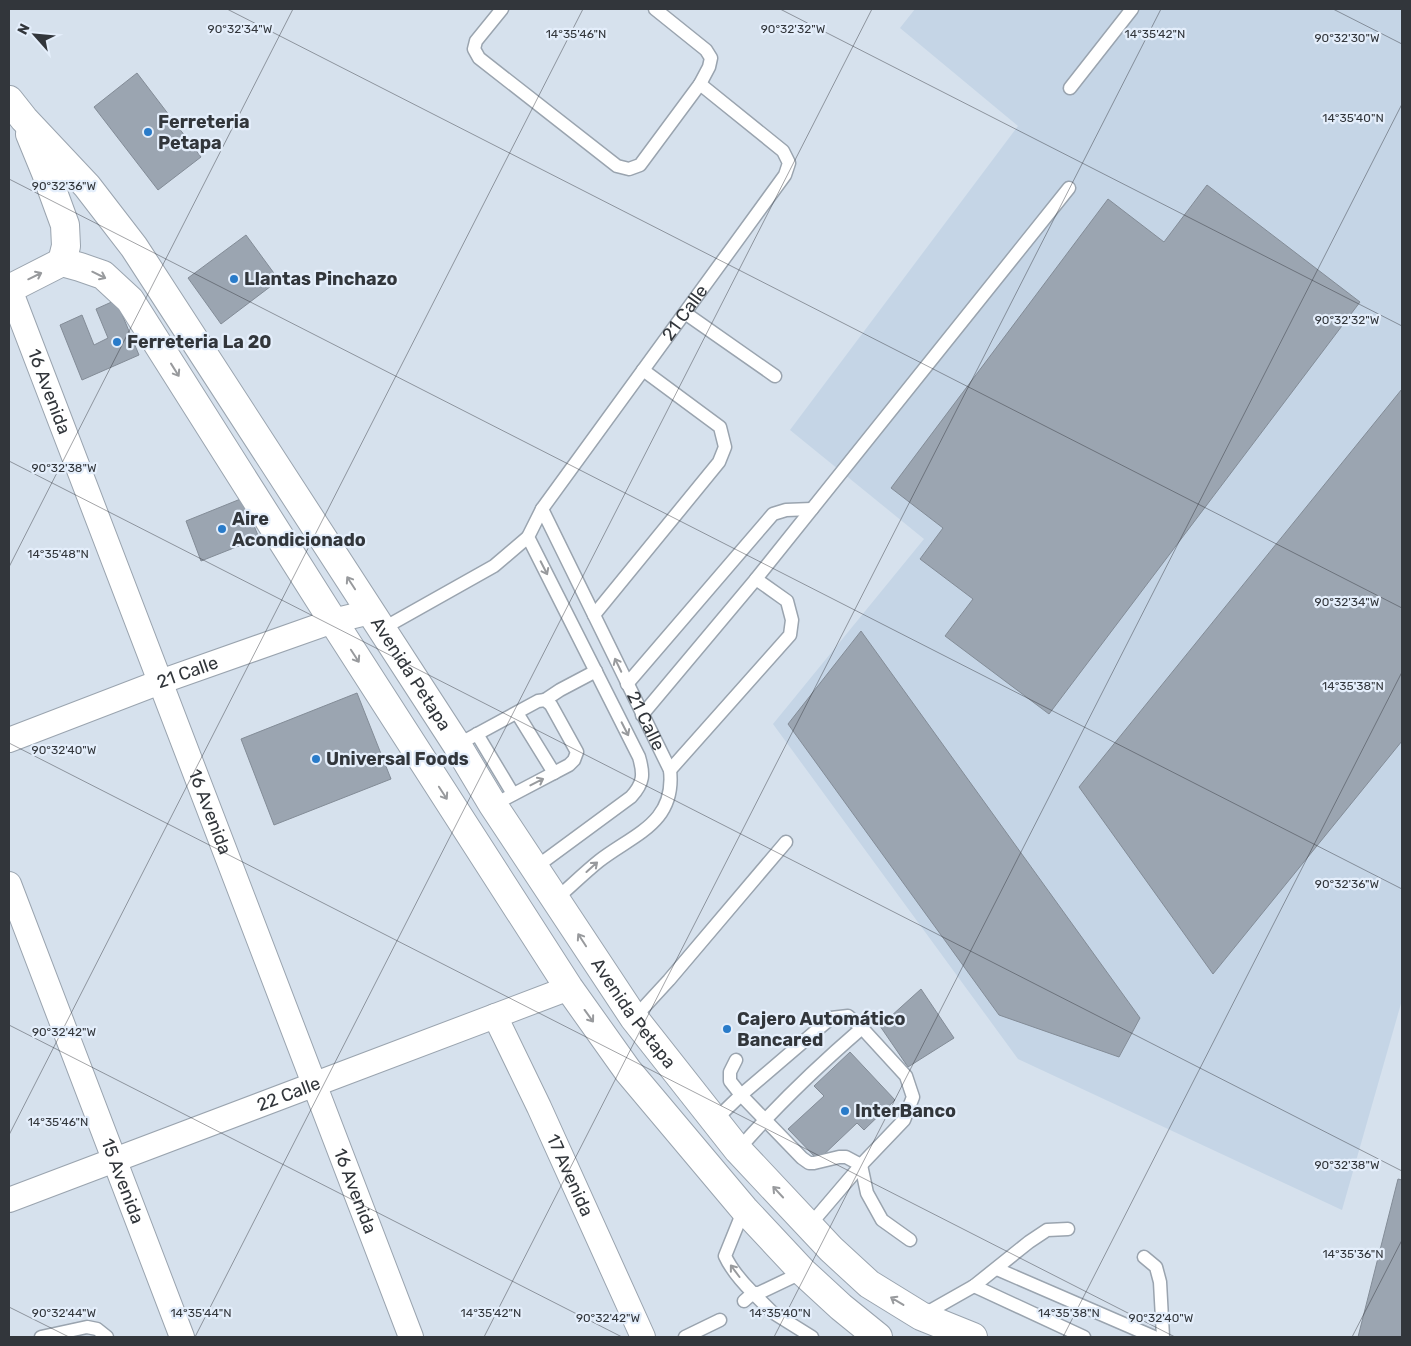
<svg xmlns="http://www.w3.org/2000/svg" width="1411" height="1346" font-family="Rubik,sans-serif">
<rect width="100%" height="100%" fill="#d6e1ed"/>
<path fill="#c5d5e6" d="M915,9H1402V1000L1342,1210L1018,1059L773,724L924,539L790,430L1018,126L900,28Z"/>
<path fill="#9ba5b1" stroke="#838c97" d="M137,73L201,157L158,190L94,107Z
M1207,185L1360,302L1049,714L945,636L973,599L920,559L943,528L891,488L1108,199L1164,242Z
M246,235L279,280L221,324L188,278Z
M116,300L139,355L82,380L60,325L82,315L94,345L108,338L96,309Z
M1402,389V741L1213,974L1079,787Z
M243,498L259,538L201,561L186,521Z
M861,631L1140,1018L1119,1057L999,1015L788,724Z
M357,693L391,779L274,825L241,739Z
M921,989L954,1038L908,1067L880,1026Z
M850,1052L895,1100L864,1130L857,1123L818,1160L788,1129L824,1096L814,1086Z
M1398,1179L1402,1180V1337H1358Z"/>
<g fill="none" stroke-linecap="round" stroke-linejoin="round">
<defs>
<g id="lane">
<path d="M502,9L476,41L474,49L479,58L617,166L629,169L640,165L700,84L709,67L711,58L706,50L655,9"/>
<path d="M1070,88L1132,9"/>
<path d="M685,313L775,376"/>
<path id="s1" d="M542,509L670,770C676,823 634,834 599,861C584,873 570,887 556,899"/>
<path d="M756,579L1069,188"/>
<path d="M594,615L719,462L725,447L720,427L643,370"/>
<path d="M382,629L494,566L528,537"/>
<path d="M627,684L773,514L786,510L812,509"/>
<path d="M545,700L560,690L596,671"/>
<path d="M517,713L554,773"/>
<path d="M642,715L756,579L787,601L792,620L790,635L670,770"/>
<path d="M477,734L513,794"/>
<path d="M457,745L538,701L545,700L551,705L577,752L574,760L569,765L493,805"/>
<path id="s2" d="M536,867L631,797C644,783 644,774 639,757L528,537L542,509L785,175L789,163L783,151L700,84"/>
<path d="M634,1018L669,980L786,842"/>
<path d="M736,1060L730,1072V1081L741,1095L802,1158L809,1163H814L839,1157H846L861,1165L867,1193L882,1220L910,1240"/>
<path d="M715,1120L741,1095L831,1018L848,1016L862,1028L906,1076L913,1097L904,1120L861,1165L809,1226"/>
<path d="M738,1150C776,1106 818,1066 862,1028"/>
<path d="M744,1209L725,1256C731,1269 743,1283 753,1293H759L803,1272"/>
<path d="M1144,1257L1156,1267L1160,1282L1163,1337"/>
<path d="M997,1269L1154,1337"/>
<path d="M974,1286L1084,1337"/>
<path d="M744,1301L753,1293L772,1312L812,1337"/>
<path d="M921,1316L974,1286L1029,1242L1047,1230L1068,1229"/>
<path d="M41,1337L87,1327L97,1329L107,1337"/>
<path d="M685,1337L720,1320"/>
</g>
<g id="street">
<path id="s3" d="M9,287L411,1337"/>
<path id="s4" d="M9,740L160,682L333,621L370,612"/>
<path id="s5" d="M9,884L182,1337"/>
<path id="s6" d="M495,1016L539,1107L643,1337"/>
<path id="s7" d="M9,1200L569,988"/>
</g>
<g id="primary">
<path id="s8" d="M9,100L24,119L87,186L134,247L457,745L493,805L634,1018L738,1150L831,1249L869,1284L921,1316L973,1337"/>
<path d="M30,134L46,173L65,225L66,246L62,262"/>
<path d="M62,262L80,267L103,275L130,300L333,621L569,988L628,1071L744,1209L803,1272L841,1307L878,1337"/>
<path d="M9,289L62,262"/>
</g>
</defs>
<use href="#lane" stroke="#9aa4af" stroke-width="15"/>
<use href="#street" stroke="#9aa4af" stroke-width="26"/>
<use href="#primary" stroke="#9aa4af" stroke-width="30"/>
<use href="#lane" stroke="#fff" stroke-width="12"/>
<use href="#street" stroke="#fff" stroke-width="24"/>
<use href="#primary" stroke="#fff" stroke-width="28"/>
</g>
<defs><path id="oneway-shaft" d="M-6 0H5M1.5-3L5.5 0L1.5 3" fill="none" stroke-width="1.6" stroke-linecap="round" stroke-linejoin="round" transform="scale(1.25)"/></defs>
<g stroke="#989a9d">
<use href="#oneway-shaft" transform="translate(99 275) rotate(26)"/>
<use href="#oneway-shaft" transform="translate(35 276) rotate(-26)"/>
<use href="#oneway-shaft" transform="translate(175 370) rotate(58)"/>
<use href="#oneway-shaft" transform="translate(544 568) rotate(63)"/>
<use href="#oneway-shaft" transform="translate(351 583) rotate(-123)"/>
<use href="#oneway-shaft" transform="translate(355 656) rotate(57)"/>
<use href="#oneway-shaft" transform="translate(618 665) rotate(-116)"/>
<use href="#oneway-shaft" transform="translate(625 729) rotate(63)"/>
<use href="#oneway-shaft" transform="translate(537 782) rotate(-27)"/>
<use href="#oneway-shaft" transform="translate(443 793) rotate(57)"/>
<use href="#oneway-shaft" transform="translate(592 867) rotate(-42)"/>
<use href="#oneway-shaft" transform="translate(582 940) rotate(-123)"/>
<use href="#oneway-shaft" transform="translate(589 1016) rotate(54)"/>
<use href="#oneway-shaft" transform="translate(778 1192) rotate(-133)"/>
<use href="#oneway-shaft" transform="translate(735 1271) rotate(-127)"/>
<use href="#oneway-shaft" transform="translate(897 1301) rotate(-149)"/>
</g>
<path fill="none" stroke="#32363b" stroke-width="1" stroke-opacity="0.45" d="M227,9L1402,608M780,9L1402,326M1333,9L1402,44M9,179L1402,889M9,461L1402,1171M9,567L293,9M9,743L1175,1337M9,1025L622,1337M9,1135L583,9M9,1307L69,1337M195,1337L872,9M484,1337L1161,9M774,1337L1402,104M1063,1337L1402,672M1352,1337L1402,1240"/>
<g fill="#297bc9" stroke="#e4eefb" stroke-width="2">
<circle cx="148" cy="132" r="5"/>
<circle cx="234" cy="279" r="5"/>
<circle cx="117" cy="342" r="5"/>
<circle cx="222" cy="529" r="5"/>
<circle cx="316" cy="759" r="5"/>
<circle cx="727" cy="1029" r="5"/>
<circle cx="845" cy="1111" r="5"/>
</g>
<g text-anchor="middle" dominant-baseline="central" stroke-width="4.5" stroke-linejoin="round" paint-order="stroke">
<g font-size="18" font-weight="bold" fill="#32363b" stroke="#e4eefb" text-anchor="start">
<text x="158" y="122">Ferreteria<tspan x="158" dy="21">Petapa</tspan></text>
<text x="244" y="279">Llantas Pinchazo</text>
<text x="127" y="342">Ferreteria La 20</text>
<text x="232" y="519">Aire<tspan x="232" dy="21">Acondicionado</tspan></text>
<text x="326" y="759">Universal Foods</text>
<text x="737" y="1019">Cajero Automático<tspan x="737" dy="21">Bancared</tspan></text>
<text x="855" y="1111">InterBanco</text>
</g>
<g font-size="18" fill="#32363b" stroke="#e4eefb">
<text stroke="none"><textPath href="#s2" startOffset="682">21 Calle</textPath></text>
<text stroke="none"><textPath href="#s3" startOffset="112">16 Avenida</textPath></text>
<text stroke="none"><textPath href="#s4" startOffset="191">21 Calle</textPath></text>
<text stroke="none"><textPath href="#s8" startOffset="702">Avenida Petapa</textPath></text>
<text stroke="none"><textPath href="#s1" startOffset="236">21 Calle</textPath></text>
<text stroke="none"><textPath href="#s3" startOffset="562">16 Avenida</textPath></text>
<text stroke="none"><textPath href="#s8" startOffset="1108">Avenida Petapa</textPath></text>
<text stroke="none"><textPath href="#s7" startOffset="299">22 Calle</textPath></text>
<text stroke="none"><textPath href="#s6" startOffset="176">17 Avenida</textPath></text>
<text stroke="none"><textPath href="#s5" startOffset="318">15 Avenida</textPath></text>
<text stroke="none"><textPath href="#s3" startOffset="968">16 Avenida</textPath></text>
</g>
</g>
<g font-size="12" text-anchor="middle" fill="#32363b" stroke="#e4eefb" stroke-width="4.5" stroke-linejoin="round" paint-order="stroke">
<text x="240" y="33">90°32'34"W</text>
<text x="793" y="33">90°32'32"W</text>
<text x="576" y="38">14°35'46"N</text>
<text x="1155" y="38">14°35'42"N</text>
<text x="1347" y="42">90°32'30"W</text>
<text x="1353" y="122">14°35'40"N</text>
<text x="64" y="190">90°32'36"W</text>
<text x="1347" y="324">90°32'32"W</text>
<text x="64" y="472">90°32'38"W</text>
<text x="58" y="558">14°35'48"N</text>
<text x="1347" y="606">90°32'34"W</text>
<text x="1353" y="690">14°35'38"N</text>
<text x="64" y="754">90°32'40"W</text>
<text x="1347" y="888">90°32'36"W</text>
<text x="64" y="1036">90°32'42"W</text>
<text x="58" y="1126">14°35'46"N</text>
<text x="1347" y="1169">90°32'38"W</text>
<text x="1353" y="1258">14°35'36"N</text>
<text x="201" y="1317">14°35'44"N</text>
<text x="491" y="1317">14°35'42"N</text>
<text x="780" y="1317">14°35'40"N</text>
<text x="1069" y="1317">14°35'38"N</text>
<text x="64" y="1317">90°32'44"W</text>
<text x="608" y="1322">90°32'42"W</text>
<text x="1161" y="1322">90°32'40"W</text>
</g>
<rect width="1411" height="1346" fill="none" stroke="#32363b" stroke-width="20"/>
<g transform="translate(35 35) rotate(297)" stroke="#e4eefb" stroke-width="4" paint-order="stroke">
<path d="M0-4L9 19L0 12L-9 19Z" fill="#32363b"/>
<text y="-8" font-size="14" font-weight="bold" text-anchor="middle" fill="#32363b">N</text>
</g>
</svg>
